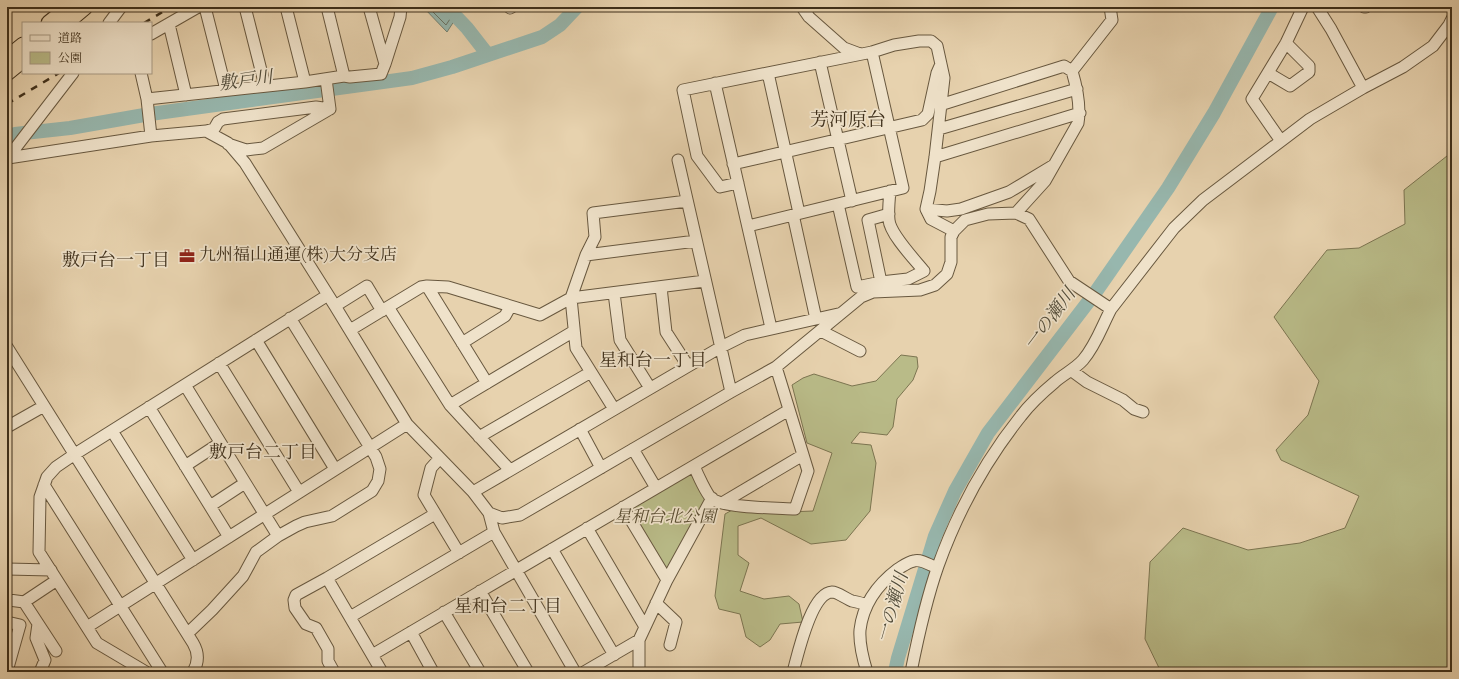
<svg xmlns="http://www.w3.org/2000/svg" width="1459" height="679" font-family="'Sorts Mill Goudy','Noto Serif JP',serif">
<rect width="100%" height="100%" fill="#e7d2ae"/>
<filter id="stains"><feTurbulence type="fractalNoise" baseFrequency=".005" numOctaves="4"/><feColorMatrix values="0 0 0 0 .2 0 0 0 0 .09 0 0 0 0 .02 0 0 0 .5 -.17"/></filter>
<radialGradient id="worn" r=".72"><stop offset=".6" stop-color="#630" stop-opacity="0"/><stop offset="1" stop-color="#630" stop-opacity=".3"/></radialGradient>
<path fill="#b9bb88" stroke="#7c7551" d="M1452,152V672H1161L1145,639L1150,562L1183,528L1248,550L1300,543L1345,528L1359,496L1281,460L1276,450L1308,415L1319,381L1274,317L1327,250L1359,248L1405,224L1404,190Z
M901,355L917,357L918,367L913,380L897,399L893,427L887,435L860,432L851,443L871,445L876,463L870,511L846,540L811,544L761,518L738,526V555L749,563L740,591L764,599L789,596L799,604L803,622L780,624L770,640L760,647L746,637L740,614L719,609L715,596L725,514L734,509L788,512L813,511L832,453L807,443L792,385L803,378L814,374L852,386L876,381Z
M689,473L693,474L707,497L668,570L665,571L629,511L631,507Z"/>
<path fill="#97b7ae" stroke="#738173" d="M423,7H454L460,12L447,32Z"/>
<g fill="none" stroke-linecap="round" stroke-linejoin="round">
<path stroke="#6a7364" stroke-width="1" d="M428,7L446,25L454,13L452,7"/>
<path stroke="#97b7ae" stroke-width="14" d="M447,7L467,28L488,55
M7,137L15,134L70,128L150,114L412,78L452,67L542,37L560,25L577,7
M895,672L898,658L935,536L955,491L988,433L1095,293L1168,188L1214,113L1272,7"/>
<defs>
<path id="minor" d="M205,7L226,90
M245,7L265,86
M286,7L305,82
M327,7L344,76
M510,7V8L512,7
M802,7L809,17L844,48L860,54
M1317,7L1331,29L1363,88
M1364,7H1366
M109,23L121,7
M169,24L186,95
M151,34L198,7
M820,62L852,201
M385,64L400,17L401,7
M1072,71L1112,20L1110,7
M141,73L147,99L151,136
M768,73L799,213
M1268,73L1290,86L1309,72V66L1286,43
M715,83L771,328
M147,99L305,82L344,76L350,77L381,74L385,64L369,7
M940,105L1064,66L1072,71C1077,88 1081,106 1078,123L1045,181L1016,213
M939,129L1077,89
M206,131L214,129L218,122L223,119L316,107L330,109
M1281,141L1252,99L1286,43L1303,7
M228,144L246,150L263,148L330,109L326,79
M935,157L1080,113
M8,158L151,136L206,131L228,143L245,163L335,306L407,424L473,492L489,513L502,518L520,515L731,392L776,367L861,297L873,292L920,290L935,285L947,274L951,262V237L954,231L965,220L988,214L1016,213L1029,219L1069,281L1111,309L1174,228L1203,200L1310,119L1363,88L1403,67L1433,46L1449,25L1452,19
M7,159L73,73
M678,160L731,392
M733,164L922,120L928,114L937,73L941,64
M738,183L720,187L697,156L683,90L872,52L894,45L919,41H931L937,46L944,78L935,157L930,191L926,209L931,219L954,231
M838,204L857,287L881,282L908,279L924,271C915,260 890,234 889,220C888,211 889,201 890,191
M926,209L947,211L961,209L978,203L1009,192L1054,165
M794,219L816,319
M748,226L903,188L872,52
M586,255L696,241
M881,282L868,220L889,214
M427,286L487,383
M661,287L666,332L688,366
M614,293L620,340L650,388
M335,306L367,286L382,311
M388,307L450,405L510,470
M350,330L421,287L427,286L448,287L540,315L571,298L586,255L595,237L593,213L687,201
M821,331L860,351
M256,340L335,469
M462,343L505,316L510,307
M7,347L193,643C199,653 199,662 193,672
M219,363L299,492
M1072,371L1087,382L1123,400L1134,409L1143,412
M185,385L278,536
M450,405L574,331
M149,407L229,537
M614,409L576,348L571,298L705,281
M7,427L44,406
M580,429L601,468
M112,431L193,560
M479,437L591,372
M633,449L656,488
M440,458L431,468L424,495L459,553
M185,466L220,443
M694,466C697,473 707,495 712,499C724,508 778,508 795,509L808,471L776,367
M44,485L162,672
M473,492L721,347L745,335L838,314
M722,503L803,455
M210,506L245,483
M623,507L667,580
M489,513L494,532L575,672
M587,528L645,627
M552,549L614,655
M7,569L51,570
M327,578L382,672
M480,591L528,672
M7,598L9,600L24,602L57,580
M24,602L56,651
M656,603L676,622L670,645
M444,612L480,672
M350,617L494,532
M7,622L20,625L7,671
M38,624L36,638L45,660L40,672
M87,627L407,424
M411,632L433,672
M188,633L212,610L243,576L256,552L278,536L296,526L305,522L332,516L372,491L378,481L380,469L376,457L290,318
M372,655L789,410
M146,672L97,643L39,552L40,497L47,477L56,467L75,454L328,295
M334,672L328,661V649L316,628L306,624L295,608L294,600L296,595L327,578L435,514
M584,672L639,640
M639,672V640L667,580L712,498
M793,672C798,654 811,593 832,592C838,592 846,599 852,601C857,602 862,603 867,605
M867,672C863,659 859,644 860,630C863,604 878,584 898,569C903,566 908,562 914,561C921,559 930,565 937,568
M911,672C918,637 926,600 938,566C957,513 985,461 1021,416C1030,404 1043,392 1055,382C1064,374 1075,369 1083,360C1096,345 1102,326 1111,309"/>
<path id="highway" d="M49,23L69,7
M66,23L85,7
M7,58L23,45
M7,73L23,60"/>
</defs>
<use href="#minor" stroke="#68583f" stroke-width="13"/>
<use href="#highway" stroke="#3e2f1a" stroke-width="17"/>
<use href="#minor" stroke="#efe2ca" stroke-width="11"/>
<use href="#highway" stroke="#e7d2ae" stroke-width="15"/>
<path stroke="#3e2f1a" stroke-width="2.5" stroke-dasharray="7 7" stroke-linecap="butt" d="M144,23L171,7
M7,104L59,73"/>
</g>
<defs>
<symbol id="office-bare" viewBox="-9 -9 18 18"><path d="M-6-3h4V-5.5h4V-3h4V5H-6ZM-1-4.5V-3h2v-1.5ZM-6 0V1H6V0Z" fill="#8f2418" stroke="#efe2ca" stroke-width="2.5" paint-order="stroke"/></symbol>
</defs>
<g fill-rule="evenodd">
<use href="#office-bare" x="176" y="245" width="22" height="22"/>
</g>
<g text-anchor="middle" dominant-baseline="central" stroke-width="3.5" stroke-linejoin="round" paint-order="stroke">
<g font-size="17" fill="#3e2f1a" stroke="#efe2ca" text-anchor="start">
<text x="199" y="256">九州福山通運(株)大分支店</text>
</g>
<g font-size="17" font-style="italic" fill="#574b30" stroke="#efe2ca">
<text x="665" y="518">星和台北公園</text>
</g>
<g font-size="18" font-style="italic" fill="#504a38" stroke="#efe2ca">
<text transform="translate(246 82) rotate(-8)">敷戸川</text>
<text transform="translate(1051 320) rotate(-53)">一の瀬川</text>
<text transform="translate(894 608) rotate(-74)">一の瀬川</text>
</g>
<g font-size="18" fill="#3e2f1a" stroke="#efe2ca">
<text x="116" y="262">敷戸台一丁目</text>
<text x="653" y="362">星和台一丁目</text>
<text x="263" y="454">敷戸台二丁目</text>
<text x="508" y="608">星和台二丁目</text>
</g>
<g font-size="19" fill="#3e2f1a" stroke="#efe2ca">
<text x="848" y="121">芳河原台</text>
</g>
</g>
<rect width="1459" height="679" fill="none" stroke="#e7d2ae" stroke-width="24"/>
<rect x="8" y="8" width="1443" height="663" fill="none" stroke="#3e2f1a" stroke-width="2"/>
<rect x="12" y="12" width="1435" height="655" fill="none" stroke="#3e2f1a"/>
<rect x="22" y="22" width="130" height="52" fill="#efe2ca" stroke="#a89a84"/>
<rect x="30" y="35" width="20" height="6" fill="#efe2ca" stroke="#a89a84"/>
<text x="58" y="42" font-size="12" fill="#3e2f1a">道路</text>
<rect x="30" y="52" width="20" height="12" fill="#b9bb88" stroke="#a89a84"/>
<text x="58" y="62" font-size="12" fill="#3e2f1a">公園</text>
<rect width="100%" height="100%" filter="url(#stains)"/>
<rect width="100%" height="100%" fill="url(#worn)"/>
</svg>
